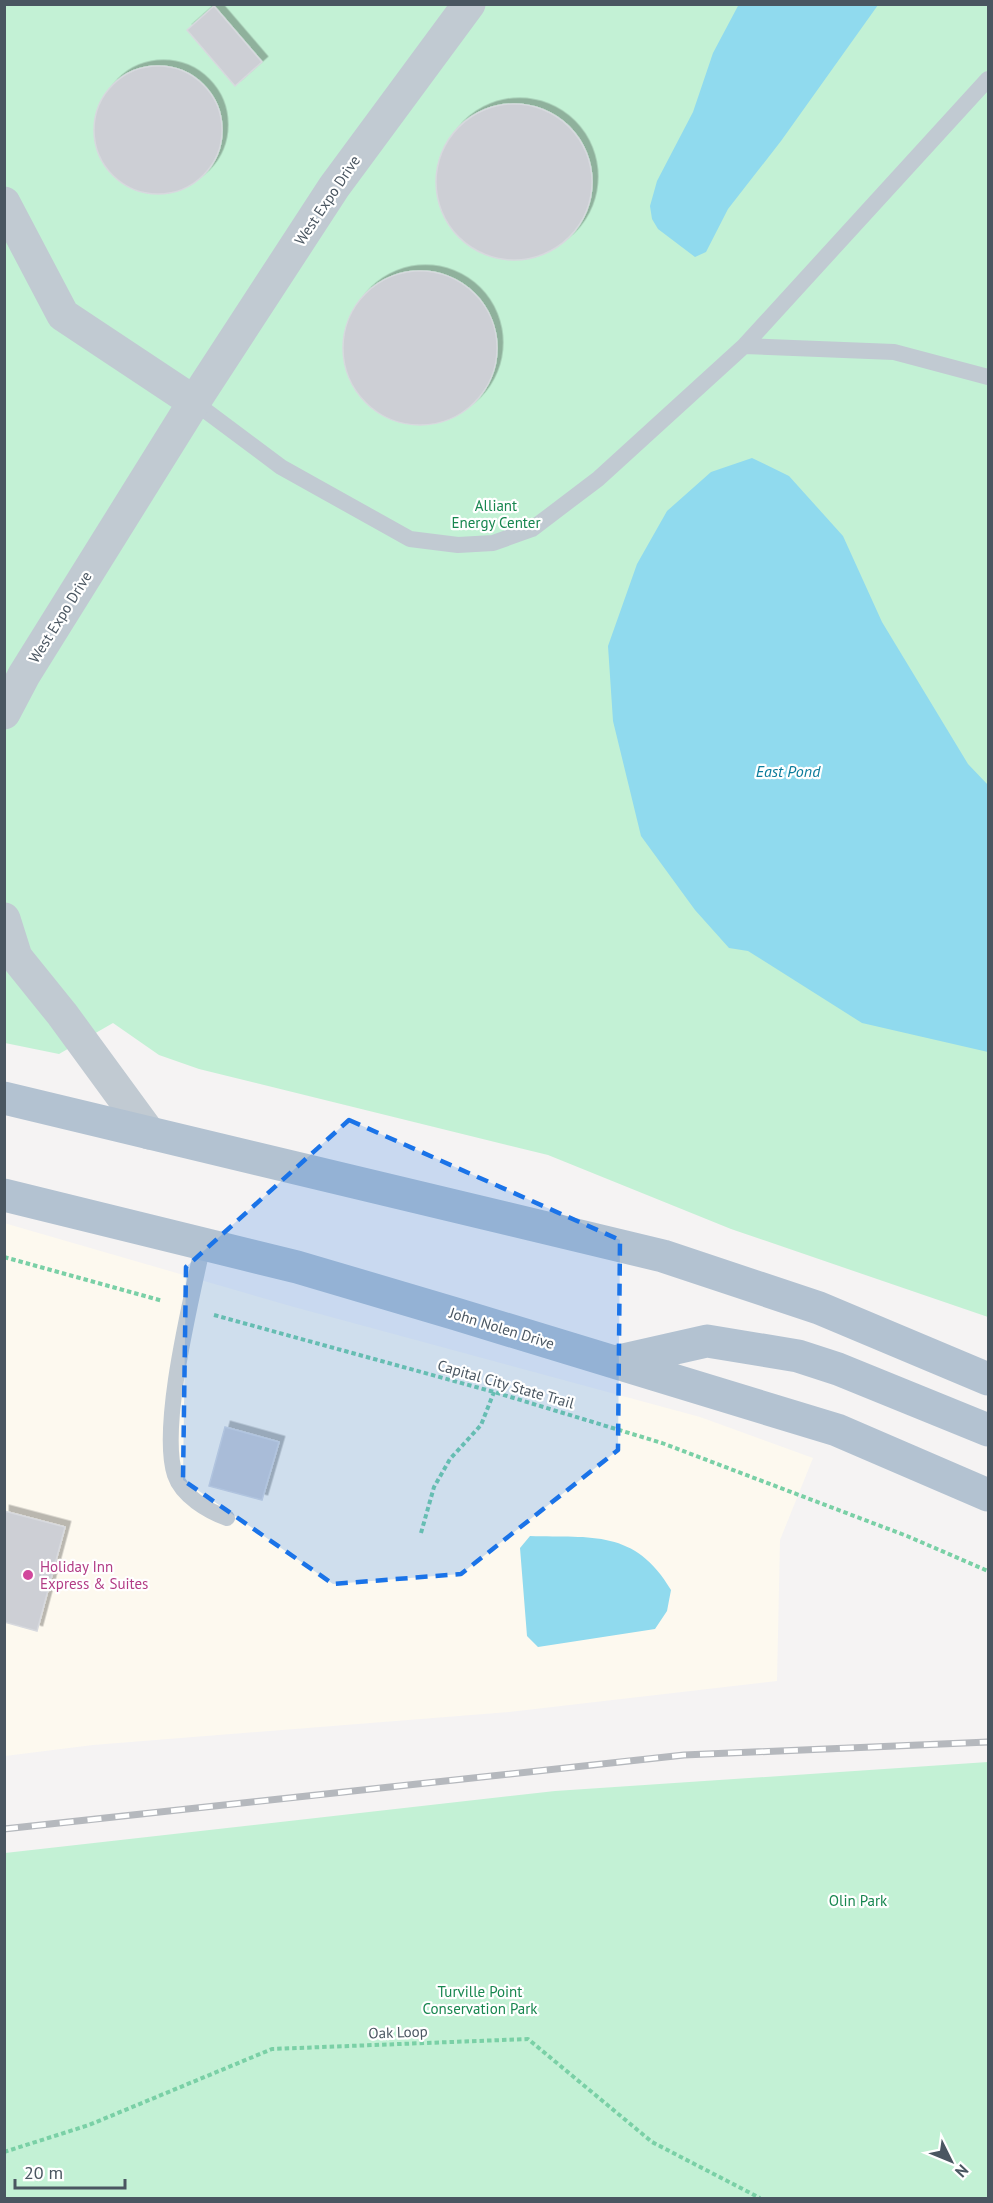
<svg xmlns="http://www.w3.org/2000/svg" width="993" height="2203" font-family="'PT Sans',sans-serif">
<defs>
<filter id="shadow"><feDropShadow dx="5.5" dy="-5.5" stdDeviation="0" flood-color="#0004"/></filter>
</defs>
<rect width="100%" height="100%" fill="#f5f3f3"/>
<path fill="#fdf9ef" d="M4,1223L294,1307L700,1417L813,1458L780,1540L777,1681L509,1712L93,1745L5,1756Z"/>
<path fill="#c3f1d5" d="M4,5H988V1317L731,1229L548,1155L199,1069L159,1055L113,1023L59,1054L5,1043Z
M988,1762V2198H5V1853L555,1791Z"/>
<path fill="#90daee" d="M739,4L878,5L781,141L728,209L706,252L695,257L658,229L652,219L650,206L657,181L693,112L713,53Z
M752,458L789,476L843,536L882,622L968,764L988,785V1052L862,1023L748,951L729,948L695,910L641,836L613,721L608,646L637,564L667,511L711,472Z
M530,1536C592,1538 635,1529 671,1590L667,1611L655,1629L538,1647L527,1636L520,1548Z"/>
<path fill="#cdcfd5" stroke="#d7d9de" stroke-width="1.5" filter="url(#shadow)" d="M214,6L262,62L235,86L187,30Z
M94 130a64 64 0 1 1 128 0a64 64 0 1 1-128 0Z
M436 182a78 78 0 1 1 156 0a78 78 0 1 1-156 0Z
M343 348a77 77 0 1 1 154 0a77 77 0 1 1-154 0Z
M225,1427L279,1442L262,1500L209,1486Z
M4,1511L65,1527L37,1631L4,1622Z"/>
<g fill="none" stroke-linecap="round" stroke-linejoin="round">
<path stroke="#7ad0a6" stroke-width="4" stroke-dasharray="4.5 3" stroke-linecap="butt" d="M4,1257L163,1301
M214,1315L494,1392L662,1443L907,1536L988,1571
M421,1533L434,1487L450,1459L481,1425L494,1392
M4,2152L89,2125L272,2049L528,2039L652,2142L760,2198"/>
<path stroke="#c1cad2" stroke-width="16" d="M744,346L894,352L988,377
M194,402L281,467L410,539L458,545L493,543L532,529L598,479L744,346L988,79
M203,1244C192,1297 159,1427 175,1475C182,1496 208,1511 227,1518"/>
<path stroke="#c1cad2" stroke-width="33" d="M4,203L63,315L194,402
M4,713L24,675L194,402L334,187L469,4
M4,919L16,957L62,1014L149,1133"/>
<path stroke="#b3c2d1" stroke-width="33" d="M4,1098L663,1256L819,1308L988,1379
M4,1195L297,1267L456,1314L837,1430L988,1495
M614,1362L707,1341L798,1356L838,1369L988,1430"/>
<defs>
<path id="rail" d="M4,1829L684,1755L988,1742"/>
</defs>
<use href="#rail" stroke="#b5b8bd" stroke-width="7"/>
<use href="#rail" stroke="#fff" stroke-width="4.5" stroke-dasharray="14" stroke-linecap="butt"/>
</g>
<path fill="#1a73e8" fill-opacity="0.2" stroke="#1a73e8" stroke-width="4.5" stroke-dasharray="12 8" stroke-linejoin="round" d="M349,1120L620,1240L618,1450L461,1574L333,1584L183,1480L186,1267Z"/>
<circle fill="#d1479c" stroke="#fff" stroke-width="2" cx="28" cy="1575" r="6"/>
<g text-anchor="middle" dominant-baseline="central" stroke-width="4.5" stroke-linejoin="round" paint-order="stroke">
<g font-size="15" fill="#4a5661" stroke="#fff">
<text transform="translate(327 200) rotate(-56)">West Expo Drive</text>
<text transform="translate(60 617) rotate(-58)">West Expo Drive</text>
<text transform="translate(502 1328) rotate(17)">John Nolen Drive</text>
<text transform="translate(506 1384) rotate(16)">Capital City State Trail</text>
<text transform="translate(398 2032) rotate(-2)">Oak Loop</text>
</g>
<g font-size="15" fill="#17864f" stroke="#fff">
<text x="496" y="505">Alliant<tspan x="496" dy="17">Energy Center</tspan></text>
<text x="858" y="1900">Olin Park</text>
<text x="480" y="1991">Turville Point<tspan x="480" dy="17">Conservation Park</tspan></text>
</g>
<g font-size="15" fill="#b23c85" stroke="#fff" text-anchor="start">
<text x="40" y="1566">Holiday Inn<tspan x="40" dy="17">Express &amp; Suites</tspan></text>
</g>
<g font-size="16" font-style="italic" fill="#0c7c9b" stroke="#fff">
<text x="788" y="771">East Pond</text>
</g>
</g>
<rect width="993" height="2203" fill="none" stroke="#4a5661" stroke-width="12"/>
<g transform="translate(951 2161) rotate(133)" stroke="#ffffff" stroke-width="4.5" paint-order="stroke">
<path d="M0-4.5L10 22L0 15L-10 22Z" fill="#4a5661"/>
<text y="-9" font-size="16" font-weight="bold" text-anchor="middle" fill="#4a5661">N</text>
</g>
<path d="M15 2179v9h110v-9" fill="none" stroke="#4a5661" stroke-width="3"/>
<text x="24" y="2179" font-size="18" fill="#4a5661" stroke="#ffffff" stroke-width="4.5" paint-order="stroke">20 m</text>
</svg>
